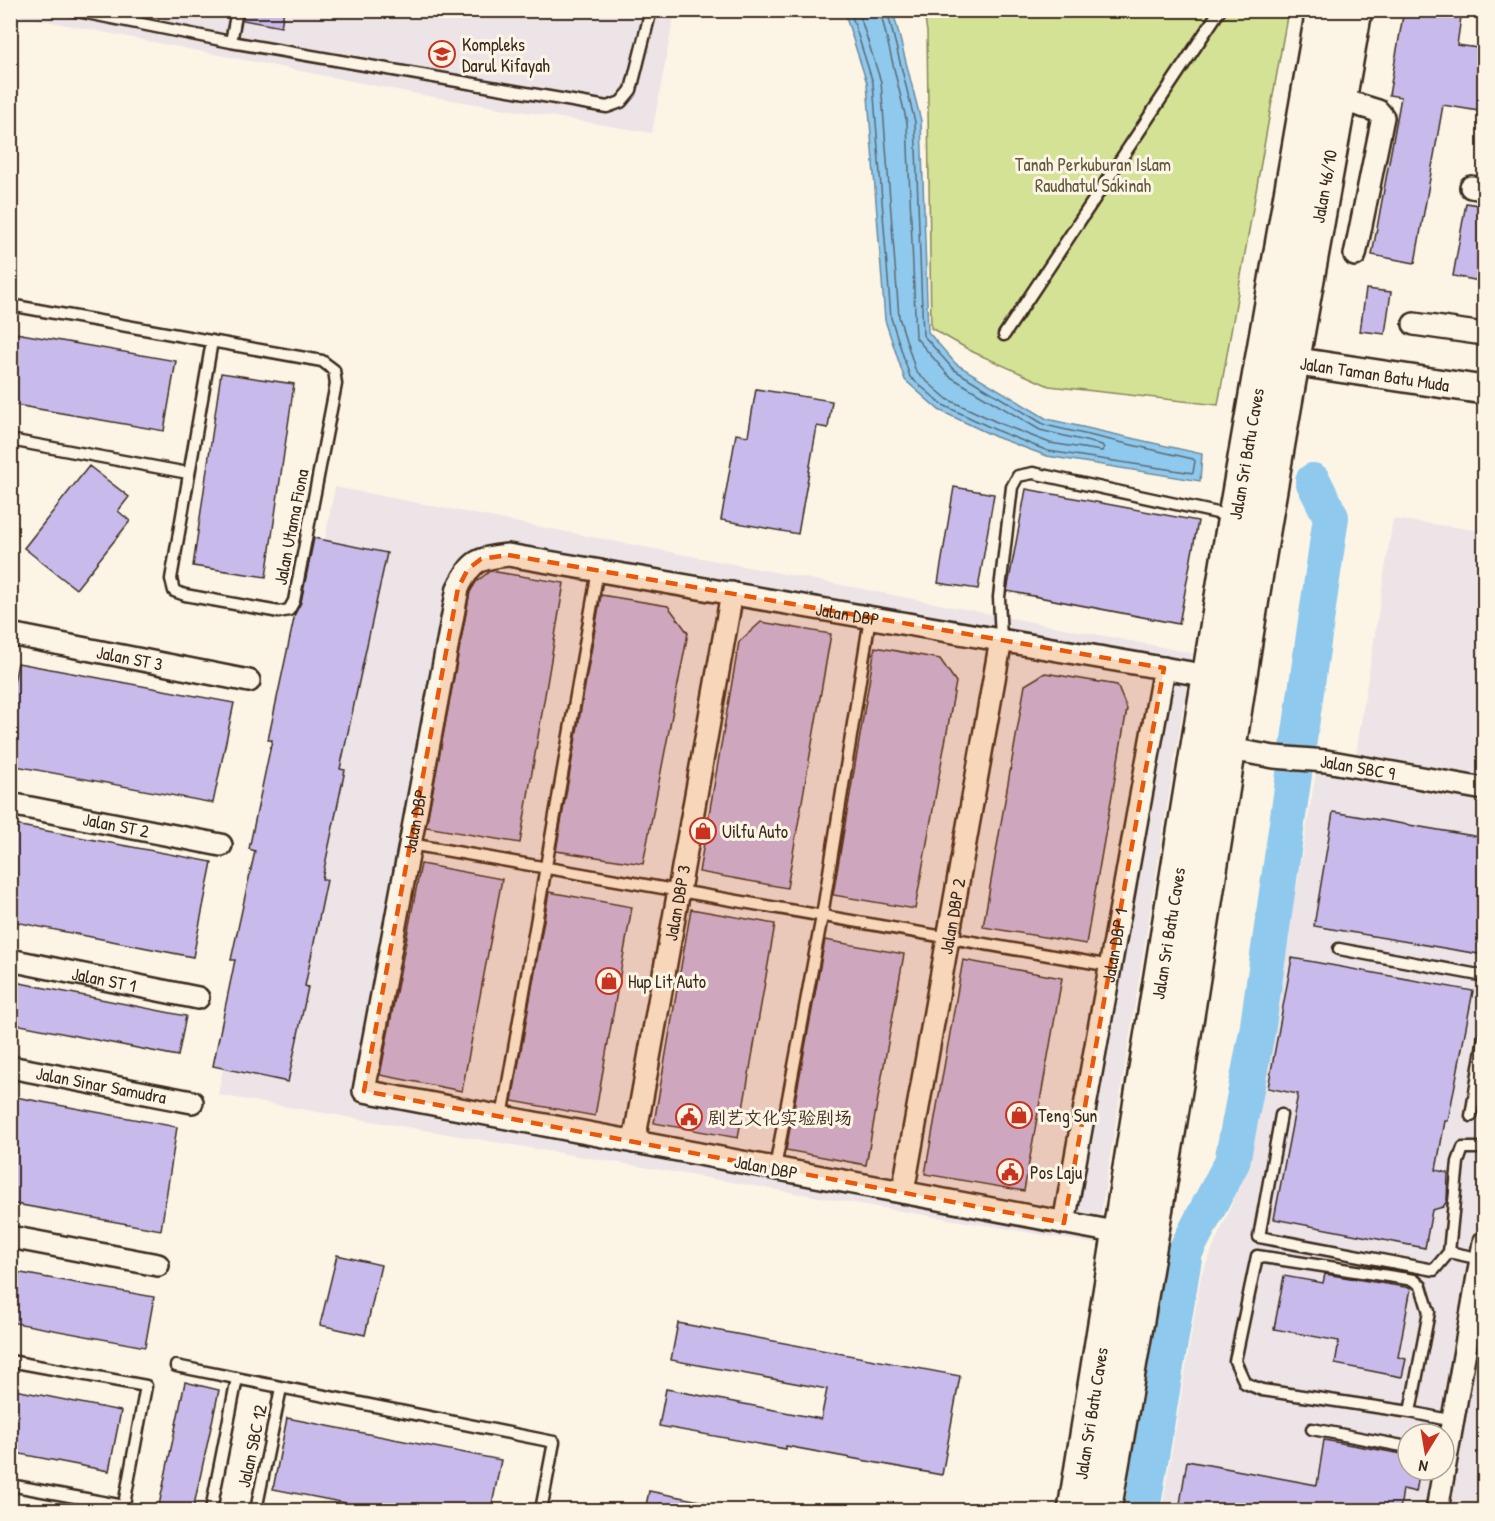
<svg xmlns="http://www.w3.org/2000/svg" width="1495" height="1521" font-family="'Patrick Hand','LXGW WenKai TC',sans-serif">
<rect width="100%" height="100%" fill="#fcf5e5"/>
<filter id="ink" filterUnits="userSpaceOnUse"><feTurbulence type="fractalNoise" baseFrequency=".0167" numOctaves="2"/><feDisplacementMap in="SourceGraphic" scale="12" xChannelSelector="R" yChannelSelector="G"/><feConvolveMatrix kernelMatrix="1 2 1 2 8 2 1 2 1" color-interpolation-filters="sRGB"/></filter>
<g filter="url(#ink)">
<path fill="#ece4e7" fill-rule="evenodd" d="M10,11H675L652,133L422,95L11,14Z
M335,487L1192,653L1096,1244L218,1095Z
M1393,519L1484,531V1510H1162L1201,1276L1249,1164L1320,749L1356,754ZM1408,1434H1444V1470H1408Z"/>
<path fill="#d4e296" stroke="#88865a" stroke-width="1.5" d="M924,11H1288L1218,405L1049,386L973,352L931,328L927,32Z"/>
<path fill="#8fc9ee" stroke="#6d899b" stroke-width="1.5" d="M844,11H893L921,121L928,332L956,364L1047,419L1202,454L1200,481L1047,456L996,437L939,410L905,380L885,320L867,83Z"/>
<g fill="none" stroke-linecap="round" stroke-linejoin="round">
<path stroke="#5d6a71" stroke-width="1.5" d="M850,10L873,83L891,318L910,377L943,405L998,431L1048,451L1193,473L1195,461L1193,459L1045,425L953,369L923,335L915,122L887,10
M858,10L881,82L899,317L916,372L947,399L1001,424L1050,443L1102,451L1104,448L1102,445L1040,430L949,376L916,338L907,123L880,10"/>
<path stroke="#8fc9ee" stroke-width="36" d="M1142,1510L1185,1252L1232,1162L1257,1032L1331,517L1313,481"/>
</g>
<path fill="#c8bbec" stroke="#3b2a1e" stroke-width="1.5" d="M244,10H284L281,27L243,20Z
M1404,10H1462L1457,45L1485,49V112L1443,105L1415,263L1372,255L1401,97L1389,95Z
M1466,203L1485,206V282L1453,276Z
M1366,289L1391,292L1385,334L1360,331Z
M10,332L176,361L164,431L10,404Z
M221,373L294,384L266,577L193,566Z
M756,389L832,401L828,428L817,426L798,534L721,520L736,434L748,436Z
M89,466L129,497L118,511L130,521L76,589L24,548Z
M954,487L994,494L978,589L938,583Z
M1026,489L1198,521L1179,624L1007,591Z
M314,538L387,553L340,769L345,770L322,879L327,880L305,986L308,987L288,1082L213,1066L235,960H231L255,851L249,849L272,740H268L295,614L301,602Z
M490,571L564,583L520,843L426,827L470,592L476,582Z
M601,595L668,606L688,633L643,864L556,851Z
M761,622L831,634L787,888L699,872L739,642Z
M875,647L940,659L956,682L915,909L833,895Z
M18,663L234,703L213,803L10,765V701Z
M1045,673L1117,685L1127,709L1086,944L983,927L1025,685Z
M1333,812L1485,838V955L1314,926Z
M10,824L212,862L193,957L10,921Z
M421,864L502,879L462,1091L380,1075Z
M549,892L632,907L595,1116L512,1101Z
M691,909L775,924L738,1138L654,1123Z
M825,940L904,954L866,1165L786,1150Z
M1292,958L1473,991L1448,1121H1445L1436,1170L1448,1173L1447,1201L1443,1207L1432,1210L1425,1248L1274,1219L1298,1094L1268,1088Z
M963,960L1062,978L1024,1191L925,1174Z
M10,981L186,1016L178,1056L10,1023Z
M10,1096L177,1127L161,1230L10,1203Z
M337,1255L381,1265L365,1335L320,1325Z
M10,1271L154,1297L145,1347L10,1322Z
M1325,1274L1411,1288L1398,1357L1406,1359L1402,1377L1335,1364L1339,1341L1274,1329L1284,1276L1323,1283Z
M678,1323L960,1376L942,1475L786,1446V1449L659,1426L666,1389L821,1419L827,1389L671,1360Z
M185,1382L219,1390L193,1510H158Z
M10,1389L121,1411L109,1471L10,1452Z
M287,1418L501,1460L491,1510H382L273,1489Z
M1324,1440L1408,1455V1470H1420L1416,1492L1403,1489L1400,1510H1179L1187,1461L1317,1485Z
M649,1491L710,1503L709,1510H645Z"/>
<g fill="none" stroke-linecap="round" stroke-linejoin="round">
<defs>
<path id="service" d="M72,10L231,42L607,107L621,102L631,90L651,10
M231,42L237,10
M10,305L322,361L334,370L336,384L294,601L289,610L279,612L185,595L174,591L171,579L212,341
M1004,335L1220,10
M10,440L188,473
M1001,640L999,597L1012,487L1018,476L1033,473L1231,516
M410,844L1111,966
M1339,949L1484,976
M1281,1115L1259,1237L1434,1270L1449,1252L1458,1162L1463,1148H1484
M1471,1116L1484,1037
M502,1117L598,570
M775,1168L822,916L870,618
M1449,1252L1481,1259
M1257,1256L1414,1280L1421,1286L1429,1312L1410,1412L1262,1390L1245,1383L1235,1361Z
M10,1361L146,1386L123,1510
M176,1366L554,1442L541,1510
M1410,1412L1453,1421
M1312,1429L1408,1447
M10,1485L124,1506
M211,1510L237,1378
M256,1510L281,1388"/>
<g id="minor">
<path d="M1339,99L1378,111L1383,117L1355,255"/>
<path d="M1471,187L1484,189"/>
<path d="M1414,324L1484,334"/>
<path id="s1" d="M10,634L249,681"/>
<path id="s2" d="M1230,749L1274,757L1326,761L1484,789"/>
<path id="s3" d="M10,804L221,845"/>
<path id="s4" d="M10,960L198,998"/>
<path id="s5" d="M10,1067L192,1102"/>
<path id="s6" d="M634,1142L732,593"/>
<path id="s7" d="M903,1192L1001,640"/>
<path id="s8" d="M1064,1223L1164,668"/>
<path id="s9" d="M1120,1233L364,1091L458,588C473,559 477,559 508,555L1220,678"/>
<path d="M10,1237L158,1265"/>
<path d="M1437,1510L1484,1242"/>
</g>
<g id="tertiary">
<path id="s10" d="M1272,358L1484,390"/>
</g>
<g id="primary">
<path id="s11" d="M1075,1510L1235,516L1323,10"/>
<path id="s12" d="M1104,1510C1153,1235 1197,958 1239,681C1273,457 1316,234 1355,10"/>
</g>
</defs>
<use href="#service" stroke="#3b2a1e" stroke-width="15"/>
<use href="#minor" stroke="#3b2a1e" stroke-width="26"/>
<use href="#tertiary" stroke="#3b2a1e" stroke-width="32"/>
<use href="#primary" stroke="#3b2a1e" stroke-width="38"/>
<use href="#service" stroke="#fcf5e5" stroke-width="10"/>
<use href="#minor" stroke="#fcf5e5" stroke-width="21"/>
<use href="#tertiary" stroke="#fcf5e5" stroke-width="27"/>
<use href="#primary" stroke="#fcf5e5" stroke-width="33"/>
</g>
</g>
<path fill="#e8590c" fill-opacity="0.2" stroke="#e8590c" stroke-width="4.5" stroke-dasharray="12 8" stroke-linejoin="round" d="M508,555L1164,668L1064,1223L364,1091L458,588L468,569L481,559Z"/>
<defs>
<symbol id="school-ring" viewBox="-11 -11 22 22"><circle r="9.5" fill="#fcf5e5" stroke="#c8321e" stroke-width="1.5"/><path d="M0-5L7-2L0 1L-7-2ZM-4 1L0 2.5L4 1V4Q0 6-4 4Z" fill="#c8321e"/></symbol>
<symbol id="shop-ring" viewBox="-11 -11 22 22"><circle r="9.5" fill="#fcf5e5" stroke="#c8321e" stroke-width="1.5"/><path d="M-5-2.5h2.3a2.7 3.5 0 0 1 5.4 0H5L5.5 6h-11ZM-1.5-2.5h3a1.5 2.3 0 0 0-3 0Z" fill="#c8321e"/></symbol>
<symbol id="civic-ring" viewBox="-11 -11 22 22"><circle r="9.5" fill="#fcf5e5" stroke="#c8321e" stroke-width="1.5"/><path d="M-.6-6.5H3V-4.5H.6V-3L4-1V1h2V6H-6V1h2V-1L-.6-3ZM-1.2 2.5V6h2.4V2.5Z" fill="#c8321e"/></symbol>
</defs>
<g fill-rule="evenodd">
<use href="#school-ring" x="427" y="39" width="30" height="30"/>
<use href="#shop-ring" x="688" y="816" width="30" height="30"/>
<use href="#shop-ring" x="594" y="966" width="30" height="30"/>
<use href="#shop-ring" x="1004" y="1100" width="30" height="30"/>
<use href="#civic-ring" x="674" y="1102" width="30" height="30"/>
<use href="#civic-ring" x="995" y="1157" width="30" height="30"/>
</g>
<g text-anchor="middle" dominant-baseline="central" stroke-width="6" stroke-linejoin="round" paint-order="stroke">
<g font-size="18" fill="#3b2a1e" stroke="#fcf5e5" text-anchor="start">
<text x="462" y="44">Kompleks<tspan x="462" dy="21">Darul Kifayah</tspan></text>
<text x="722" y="831">Uilfu Auto</text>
<text x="628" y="981">Hup Lit Auto</text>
<text x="1038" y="1115">Teng Sun</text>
<text x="708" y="1117">剧艺文化实验剧场</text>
<text x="1030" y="1172">Pos Laju</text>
</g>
<g font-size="18" fill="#61583c" stroke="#fcf5e5">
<text x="1093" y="164">Tanah Perkuburan Islam<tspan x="1093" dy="21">Raudhatul Sakinah</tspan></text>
</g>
<g font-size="18" fill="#3b2a1e" stroke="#fcf5e5">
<text stroke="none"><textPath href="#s12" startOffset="1342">Jalan 46/10</textPath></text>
<text stroke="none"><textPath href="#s10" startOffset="104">Jalan Taman Batu Muda</textPath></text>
<text stroke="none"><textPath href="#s11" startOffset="1070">Jalan Sri Batu Caves</textPath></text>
<text transform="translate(291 527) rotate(-79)">Jalan Utama Fiona</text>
<text stroke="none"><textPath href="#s9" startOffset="1690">Jalan DBP</textPath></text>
<text stroke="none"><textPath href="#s1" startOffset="122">Jalan ST 3</textPath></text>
<text stroke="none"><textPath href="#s2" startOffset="129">Jalan SBC 9</textPath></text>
<text stroke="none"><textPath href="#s9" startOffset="1044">Jalan DBP</textPath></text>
<text stroke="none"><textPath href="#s3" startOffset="108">Jalan ST 2</textPath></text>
<text stroke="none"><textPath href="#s6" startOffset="243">Jalan DBP 3</textPath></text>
<text stroke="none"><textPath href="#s7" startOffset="280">Jalan DBP 2</textPath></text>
<text stroke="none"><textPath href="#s11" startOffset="584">Jalan Sri Batu Caves</textPath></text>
<text stroke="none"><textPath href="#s8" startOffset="282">Jalan DBP 1</textPath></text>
<text stroke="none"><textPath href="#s4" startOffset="96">Jalan ST 1</textPath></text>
<text stroke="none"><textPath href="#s5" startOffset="93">Jalan Sinar Samudra</textPath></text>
<text transform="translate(766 1167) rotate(11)">Jalan DBP</text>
<text stroke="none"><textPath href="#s11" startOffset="98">Jalan Sri Batu Caves</textPath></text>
<text transform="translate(252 1446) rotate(-78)">Jalan SBC 12</text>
</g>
</g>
<rect width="1495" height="1521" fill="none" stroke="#fcf5e5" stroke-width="36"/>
<rect x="18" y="18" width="1459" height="1485" fill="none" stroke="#3b2a1e" stroke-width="2" filter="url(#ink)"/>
<g transform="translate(1426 1452) rotate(191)"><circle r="28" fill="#fcf5e5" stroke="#afa495" stroke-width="1.5"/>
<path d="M0-4.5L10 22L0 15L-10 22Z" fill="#c8321e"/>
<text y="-9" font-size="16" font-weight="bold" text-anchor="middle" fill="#3b2a1e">N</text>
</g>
</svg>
